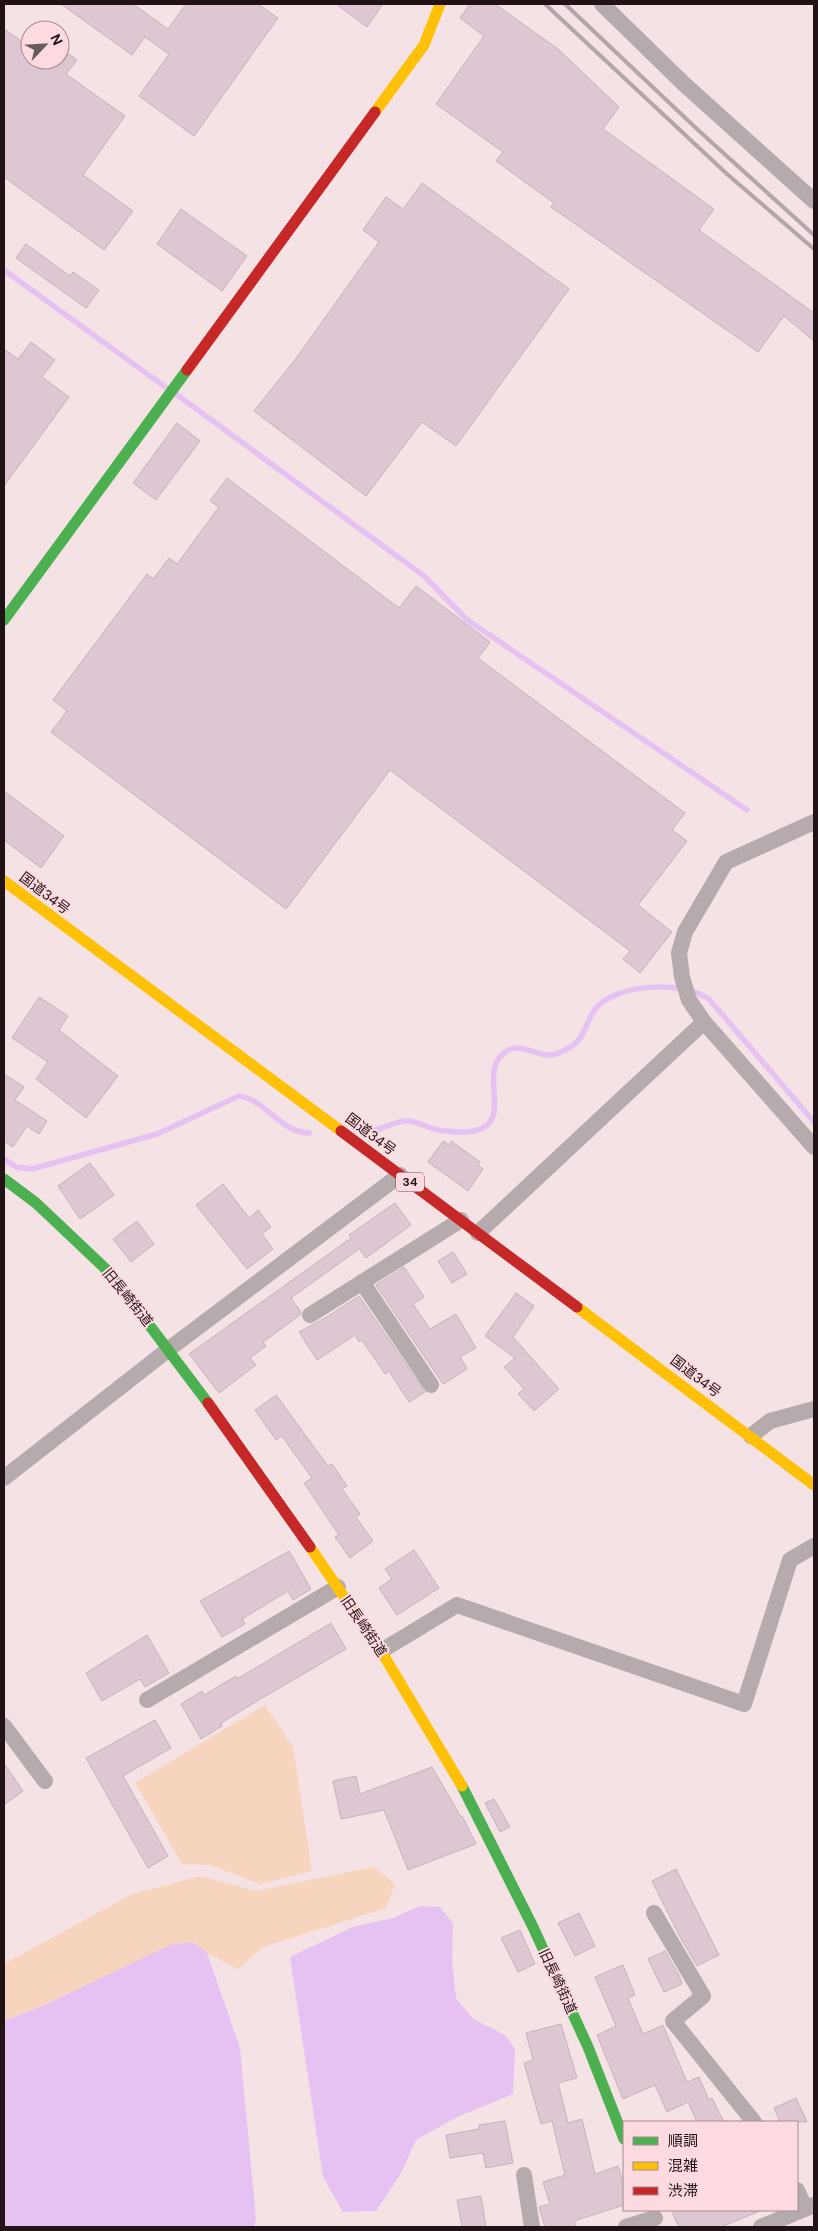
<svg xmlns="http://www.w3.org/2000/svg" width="818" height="2231" font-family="'DM Sans','Noto Sans JP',sans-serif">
<rect width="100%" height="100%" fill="#f4e2e5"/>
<path fill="#f7d4be" d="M265,1705L293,1747L312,1871L260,1884L210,1865L182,1864L135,1783Z
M373,1867L395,1884L386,1908L263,1947L238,1969L207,1953L193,1942L4,2021V1964L130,1895L200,1876L256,1891Z"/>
<path fill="#e5c2f2" d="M420,1906L440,1907L453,1924L452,1962L456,1998L473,2019L505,2035L515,2049L513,2094L457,2117L416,2140L400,2175L376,2211L343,2212L323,2177L290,1957L353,1927L393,1918Z
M193,1942L207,1953L240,2048L256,2219L254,2227H4V2021L49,2003L170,1945Z"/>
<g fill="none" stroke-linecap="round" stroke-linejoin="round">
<path stroke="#e5c2f2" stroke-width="5.5" d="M4,270L168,389
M176,394L424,576L466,619L747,810
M376,1130C386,1127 398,1120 409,1121C418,1122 428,1128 438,1130C451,1132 471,1134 483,1128C507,1115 484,1078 499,1058C516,1037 532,1056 551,1055C556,1055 561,1052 565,1050C589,1038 584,1020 598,1006C623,983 681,981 709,999L814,1122
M4,1159L16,1167L32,1169L157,1134L239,1096C266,1100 280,1132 309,1133"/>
</g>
<path fill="#dfc6d3" stroke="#c2b4ba" d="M61,4H133L168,29L186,4H258L278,18L194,136L139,96L169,54L145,37L132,55Z
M336,4H383L367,27Z
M470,4H495L558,49L619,107L603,129L714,209L699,230L814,313V341L784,316L758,352L551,207L554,203L496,161L503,152L436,104L484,36L460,18Z
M4,29L30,47V60H60V48L77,60L66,74L125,116L83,175L133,211L104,250L4,177Z
M422,183L569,289L456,446L422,422L366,496L254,411L297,357L379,242L363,230L386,197L403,209Z
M181,209L247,256L222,291L157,244Z
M26,244L70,276L73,272L99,290L86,308L16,258Z
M31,342L55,360L42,377L69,397L4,486V349L18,359Z
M177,423L200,441L156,500L133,483Z
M227,478L399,608L416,586L490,642L478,658L685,813L672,830L687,841L638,905L672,932L640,973L623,959L630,951L390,770L286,909L51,732L67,711L53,700L147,574L153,579L169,558L177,564L219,507L210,501Z
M4,791L64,836L41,868L4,840Z
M39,997L68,1016L59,1030L118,1076L86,1118L36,1079L48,1062L12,1038Z
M4,1074L24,1087L15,1100L47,1121L39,1134L27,1126L13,1147L4,1141Z
M443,1141L449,1145L451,1141L480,1162L478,1165L483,1169L468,1191L428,1162Z
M90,1163L114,1195L80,1219L58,1186Z
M223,1184L249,1218L258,1210L271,1227L262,1234L273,1249L247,1269L196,1205Z
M395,1203L411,1225L366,1258L359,1249L291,1298L301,1312L300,1315L263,1342L266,1346L250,1358L256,1365L219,1393L189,1354L351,1238L349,1235Z
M137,1221L154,1244L131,1262L113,1239Z
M453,1252L467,1274L452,1283L438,1261Z
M404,1267L424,1297L413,1304L430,1329L456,1314L476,1348L460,1357L467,1369L443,1384L376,1285Z
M516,1293L534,1306L513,1337L559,1389L534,1411L518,1394L524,1389L504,1367L515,1358L485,1336Z
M359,1296L425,1392L409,1402L389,1371L385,1374L362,1340L359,1342L355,1335L317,1360L299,1332L325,1318Z
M276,1395L328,1466L332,1464L347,1486L342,1489L360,1514L356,1517L373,1541L350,1558L335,1537L339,1535L304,1483L312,1478L282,1436L276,1440L255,1410Z
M414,1550L439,1588L397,1615L379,1588L392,1579L385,1569Z
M289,1551L311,1589L293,1600L288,1591L242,1619L245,1624L222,1637L200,1601Z
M331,1623L346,1649L252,1704L221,1723L222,1726L201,1739L181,1704L202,1691L204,1695L236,1676L237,1679Z
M147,1635L169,1673L145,1687L140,1679L102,1701L86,1673Z
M155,1720L171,1748L123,1776L168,1856L148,1868L86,1758Z
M4,1763L23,1791L4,1805Z
M432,1767L461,1817L462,1816L476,1844L408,1870L384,1810L341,1819L333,1781L356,1776L360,1794Z
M494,1799L510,1827L500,1832L485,1803Z
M676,1869L719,1955L697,1966L680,1937L652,1881Z
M579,1913L595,1946L575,1956L558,1923Z
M520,1930L535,1964L518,1972L501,1938Z
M665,1951L679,1975L682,1984L664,1992L648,1959Z
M623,1965L635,1995L628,1998L643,2034L663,2025L687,2082L699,2077L709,2100L712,2098L724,2122H697L688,2102L667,2112L655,2085L623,2099L597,2035L616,2026L595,1977Z
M561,2024L577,2078L558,2083L568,2123L582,2119L595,2174L618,2166L624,2185V2205L574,2221L576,2227H545L539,2207L550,2204L543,2182L565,2175L552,2121L541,2124L524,2063L533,2060L526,2033Z
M796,2098L807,2122H780L774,2108Z
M505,2121L513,2163L486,2168L483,2153L450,2158L446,2135L479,2129V2125Z
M481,2196L486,2227H462L457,2200Z
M671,2210H762L721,2227H679Z"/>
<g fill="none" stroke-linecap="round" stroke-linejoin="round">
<path stroke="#b5abac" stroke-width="16" d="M602,4L684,84L814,201
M814,822L726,862L685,932L679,953L682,977L689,1000L704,1022L814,1147
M478,1233L704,1022
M362,1282L431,1385
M310,1315L461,1220
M751,1436L770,1421L814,1409
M4,1478L169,1349L400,1175
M381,1651L457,1605L744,1704L790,1560L814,1546
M147,1700L338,1587
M4,1726L45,1781
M654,1913L703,1996L673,2021L754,2122
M524,2175L532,2227
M797,2190L805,2208
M626,2227L655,2218
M761,2227L814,2205"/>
<path stroke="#4caf50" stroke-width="11" d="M4,620L187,370
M4,1179L36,1203L110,1273L208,1403
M462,1786L533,1927L588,2047L624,2139"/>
<path stroke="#ffc107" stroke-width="11" d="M375,112L424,45L440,4
M4,881L341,1131
M577,1307L814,1485
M310,1547L381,1651L462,1786"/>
<path stroke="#c62828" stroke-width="11" d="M187,370L375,112
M341,1131L577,1307
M208,1403L310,1547"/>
<path stroke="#b3a6a9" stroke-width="4" d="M545,4L727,174L814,249
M565,4L698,130L814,235"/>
</g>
<g text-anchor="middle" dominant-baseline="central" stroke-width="4" stroke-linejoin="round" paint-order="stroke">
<rect fill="#fcdae0" stroke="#624e52" stroke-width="1" x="396" y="1172.5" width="28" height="19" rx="4"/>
<g font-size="12" font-weight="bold" fill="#201215">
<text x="410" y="1182">34</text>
</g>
<g font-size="14" fill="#201215" stroke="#fcdae0">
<text transform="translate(45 893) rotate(37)">国道34号</text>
<text transform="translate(371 1134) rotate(37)">国道34号</text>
<text transform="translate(128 1297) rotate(51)">旧長崎街道</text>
<text transform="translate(696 1376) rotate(37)">国道34号</text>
<text transform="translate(364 1626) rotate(56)">旧長崎街道</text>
<text transform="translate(558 1981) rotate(65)">旧長崎街道</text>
</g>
</g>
<rect width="818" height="2231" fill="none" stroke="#201215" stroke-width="10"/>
<rect x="623" y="2121" width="175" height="90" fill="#fcdae0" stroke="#a48a8f"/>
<rect x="633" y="2137" width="25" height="8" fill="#4caf50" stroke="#a48a8f"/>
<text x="668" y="2146" font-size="15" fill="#201215">順調</text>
<rect x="633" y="2162" width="25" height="8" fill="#ffc107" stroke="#a48a8f"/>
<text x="668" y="2171" font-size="15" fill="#201215">混雑</text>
<rect x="633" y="2187" width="25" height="8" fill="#c62828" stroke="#a48a8f"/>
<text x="668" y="2196" font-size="15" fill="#201215">渋滞</text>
<g transform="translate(45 45) rotate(65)"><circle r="24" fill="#fcdae0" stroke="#a48a8f"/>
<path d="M0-4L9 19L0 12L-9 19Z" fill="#6a5b5e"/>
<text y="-8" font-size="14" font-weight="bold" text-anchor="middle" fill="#201215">N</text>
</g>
</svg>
